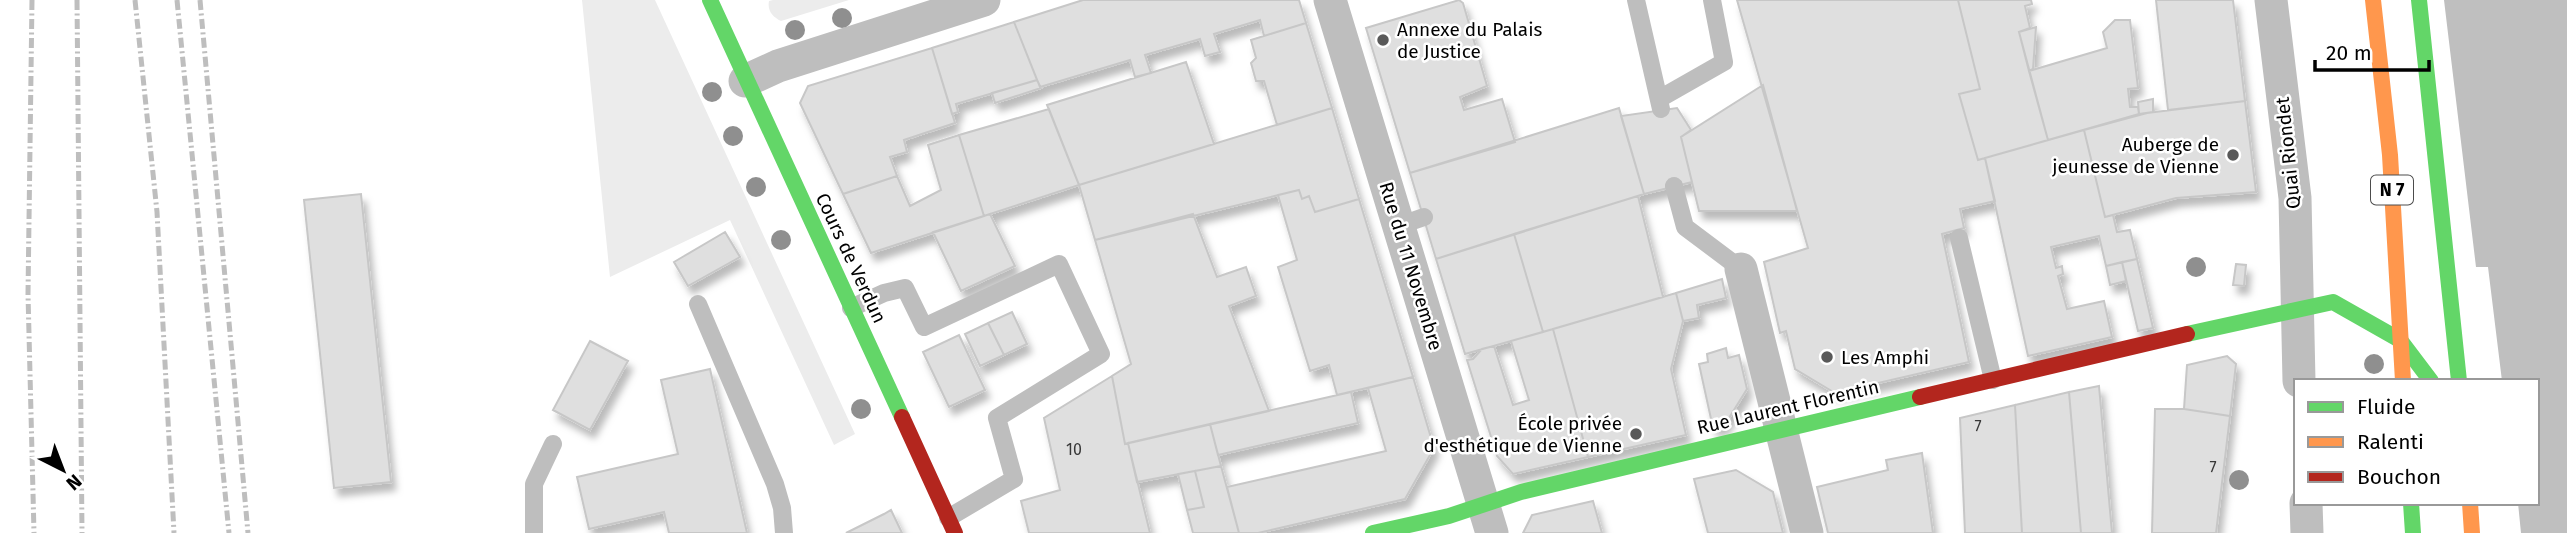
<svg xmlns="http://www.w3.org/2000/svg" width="2567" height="533" font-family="'Fira Sans',sans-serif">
<defs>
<filter id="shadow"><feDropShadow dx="4.5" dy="8" stdDeviation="3.5" flood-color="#0004"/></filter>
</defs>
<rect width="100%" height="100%" fill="#fff"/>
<path fill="#ececec" d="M582,0H655L855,434L834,445L730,220L610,277Z
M773,0H849L781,21C773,17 767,11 769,1Z"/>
<path fill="#bfbfbf" d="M2444,0H2567V533H2521L2518,503H2537V381H2502L2488,267H2476Z"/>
<path fill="#dfdfdf" stroke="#c7c7c7" stroke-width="2" filter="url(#shadow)" d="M1083,0H1299L1306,23L1264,36L1260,20L1214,34L1220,52L1205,56L1200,39L1145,55L1151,73L1135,77L1130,60L1040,87L1014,22Z
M1459,0L1463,3L1487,86L1460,97L1464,110L1502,99L1515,142L1410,173L1366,28Z
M1737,0H1958L1980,89L1959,94L1978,160L1985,158L1995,201L1960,209L1964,228L1942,234L1969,362L1835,393L1795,369L1786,331L1780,333L1764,262L1808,248Z
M1958,0H2031L2032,4L2025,6L2030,28L2019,32L2048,140L1978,160L1959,94L1980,89Z
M2156,0H2233L2245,101L2168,110Z
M2115,20H2130L2138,88L2128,89L2130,107H2138L2139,114L2048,140L2029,71L2107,48L2103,32Z
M1014,22L1037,80L956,104L958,112L952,114L932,48Z
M1306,23L1332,108L1277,125L1264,81H1256L1251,63L1256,58L1251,40Z
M2036,27L2033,69L2029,71L2019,32Z
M932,48L955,123L904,140L907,152L890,157L897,176L843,194L800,103L808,86Z
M1186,62L1214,144L1079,185L1047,105Z
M1037,80L1041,88L995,103L992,93Z
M1763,85L1797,211H1699L1681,137Z
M2153,99V112L2139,114L2138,102Z
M2245,101L2256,192L2176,198L2105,217L2084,130L2147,113Z
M1332,108L1359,199L1315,212L1309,196L1302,199L1299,190L1095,240L1079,185Z
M1619,108L1644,194L1436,259L1410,173Z
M1677,108L1691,130L1681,137L1692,182L1644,194L1621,116Z
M1049,109L1079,185L984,216L959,135Z
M2084,130L2105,217L2113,215L2117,232L2130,230L2137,259L2106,266L2099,236L2051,247L2056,268L2062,266L2063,274L2058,276L2067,309L2104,301L2112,337L2028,356L1985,158Z
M959,135L984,216L871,253L843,194L897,176L910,206L941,190L928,145Z
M1299,190L1302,199L1309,196L1315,212L1359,199L1413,377L1337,395L1329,365L1310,371L1278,267L1297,260L1278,195Z
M361,194L391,482L334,488L304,200Z
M1638,196L1663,297L1543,332L1514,234Z
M990,214L1015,266L961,291L933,232Z
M1193,214L1217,277L1246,267L1256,296L1229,306L1269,411L1125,444L1112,376L1131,364L1095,240Z
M725,232L740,257L688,286L674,262Z
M1514,234L1543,332L1465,354L1436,259Z
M2137,259L2153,328L2138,331L2122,262Z
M2122,262L2126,281L2110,285L2106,266Z
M2236,264L2246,265L2244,286L2233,285Z
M1722,279L1726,298L1697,305L1699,318L1683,321L1676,293Z
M1676,293L1683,321L1671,369L1686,435L1588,457L1553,329Z
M1012,312L1027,344L1004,355L988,323Z
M988,323L1004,355L980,366L965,334Z
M1553,329L1588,457L1513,474L1497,456L1467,360L1473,359L1482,349L1494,346L1513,405L1529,400L1511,341Z
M959,335L985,390L949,407L923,352Z
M590,341L628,361L590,430L553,410Z
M1726,348L1728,358L1739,355L1747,389L1724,426L1713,428L1699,364L1708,362L1707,354Z
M2227,356L2236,364L2230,416L2184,409L2187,365Z
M710,369L747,533H669L664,512L589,529L577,477L678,454L661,380Z
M1112,376L1125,444L1128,443L1150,533H1029L1021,501L1060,490L1044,418Z
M1413,377L1434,448L1405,499L1258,533H1239L1227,487L1386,451L1368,388Z
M2099,386L2112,533H2081L2069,392Z
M1351,392L1358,423L1218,455L1210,424Z
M2069,392L2081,533H2022L2015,405Z
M2015,405L2022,533H1965L1960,418Z
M2155,409H2184L2230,416L2216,533H2152Z
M1210,424L1221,466L1137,482L1128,443Z
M1922,453L1933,533H1828L1817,487L1888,470L1886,460Z
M1221,466L1239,533H1193L1187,510L1204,507L1195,471Z
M1736,470L1773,492L1783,533H1708L1694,479Z
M1195,471L1204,507L1187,510L1178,474Z
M1593,501L1602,533H1523L1532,515Z
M891,510L902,533H846L884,514Z"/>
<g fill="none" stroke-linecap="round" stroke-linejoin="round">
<path stroke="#bebebe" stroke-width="18" d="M1636,0L1661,109
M1659,99L1724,62L1712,0
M1674,186L1685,227L1741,269
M1398,226L1424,217
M1959,238L1993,380
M698,304L775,484L782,508L784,533
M851,308L884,293L905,288L924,327L1059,264L1101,354L997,418L1014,479L948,518
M534,533V484L553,444"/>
<path stroke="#bebebe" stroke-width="33" d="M1330,0L1492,533
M2271,0L2295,198L2299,381
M745,81L778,66L984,0
M1741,269L1807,533
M2306,503L2307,533"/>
<path stroke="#63d668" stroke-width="16" d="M710,0L902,417
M2419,0L2459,381
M2187,334L2333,302L2400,340L2431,381
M2411,503L2413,533
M1373,533L1449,516L1521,492L1920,397"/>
<path stroke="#ff974d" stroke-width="16" d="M2373,0L2390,155L2403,381
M2470,503L2472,533"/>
<path stroke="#b3261e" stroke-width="16" d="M1920,397L2187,334
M902,417L955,533"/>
<path stroke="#bebebe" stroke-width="5" stroke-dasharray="10 3.5 2 3.5" stroke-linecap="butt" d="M32,0L28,294L34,533
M77,0L82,533
M135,0L157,212L174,533
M177,0L229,533
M200,0L248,533"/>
</g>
<g fill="#8f8f8f">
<circle cx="842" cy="18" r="10"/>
<circle cx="795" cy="30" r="10"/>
<circle cx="712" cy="92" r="10"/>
<circle cx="733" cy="136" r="10"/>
<circle cx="756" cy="187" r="10"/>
<circle cx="781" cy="240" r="10"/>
<circle cx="2196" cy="267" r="10"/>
<circle cx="2374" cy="364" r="10"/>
<circle cx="861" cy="409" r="10"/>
<circle cx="2239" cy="480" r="10"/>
</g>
<g fill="#595959" stroke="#fff" stroke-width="2.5">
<circle cx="1383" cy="40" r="7"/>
<circle cx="2233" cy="155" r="7"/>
<circle cx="1827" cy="357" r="7"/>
<circle cx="1636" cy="434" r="7"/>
</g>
<g text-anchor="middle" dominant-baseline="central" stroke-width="5" stroke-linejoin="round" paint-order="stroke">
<g font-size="16" fill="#383838">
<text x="1978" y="426">7</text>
<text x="1074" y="449">10</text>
<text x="2213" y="467">7</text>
</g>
<rect fill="#fff" stroke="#4c4c4c" stroke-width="2" x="2371" y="175.5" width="42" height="29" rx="5"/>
<g font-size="18" font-weight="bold" fill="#000">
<text x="2392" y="190">N 7</text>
</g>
<g font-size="19" fill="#000" stroke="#fff" text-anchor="start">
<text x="1397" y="29">Annexe du Palais<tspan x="1397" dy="22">de Justice</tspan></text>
<text x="2219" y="144" text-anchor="end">Auberge de<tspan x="2219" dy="22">jeunesse de Vienne</tspan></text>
<text x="1841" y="357">Les Amphi</text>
<text x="1622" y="423" text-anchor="end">École privée<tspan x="1622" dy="22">d'esthétique de Vienne</tspan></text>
</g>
<g font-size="19" fill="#000" stroke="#fff">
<text transform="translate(2288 153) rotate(-96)">Quai Riondet</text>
<text transform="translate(851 258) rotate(65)">Cours de Verdun</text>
<text transform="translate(1411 266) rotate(73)">Rue du 11 Novembre</text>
<text transform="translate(1788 407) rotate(-13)">Rue Laurent Florentin</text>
</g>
</g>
<rect x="2294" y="379" width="245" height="126" fill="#ffffff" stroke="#999999" stroke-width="2"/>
<rect x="2308" y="402" width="35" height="10" fill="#63d668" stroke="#999999" stroke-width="2"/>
<text x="2357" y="414" font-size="21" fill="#000000">Fluide</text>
<rect x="2308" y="437" width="35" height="10" fill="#ff974d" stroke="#999999" stroke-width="2"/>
<text x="2357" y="449" font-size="21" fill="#000000">Ralenti</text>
<rect x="2308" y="472" width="35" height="10" fill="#b3261e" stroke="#999999" stroke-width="2"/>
<text x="2357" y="484" font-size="21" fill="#000000">Bouchon</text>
<g transform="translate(63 470) rotate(138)" stroke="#ffffff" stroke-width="5" paint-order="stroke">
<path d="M0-5L12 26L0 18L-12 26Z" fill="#000000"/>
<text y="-10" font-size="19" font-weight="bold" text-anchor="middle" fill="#000000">N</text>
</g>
<path d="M2315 60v10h114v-10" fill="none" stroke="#000000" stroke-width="3.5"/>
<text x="2326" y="60" font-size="21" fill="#000000" stroke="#ffffff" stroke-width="5" paint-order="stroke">20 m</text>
</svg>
